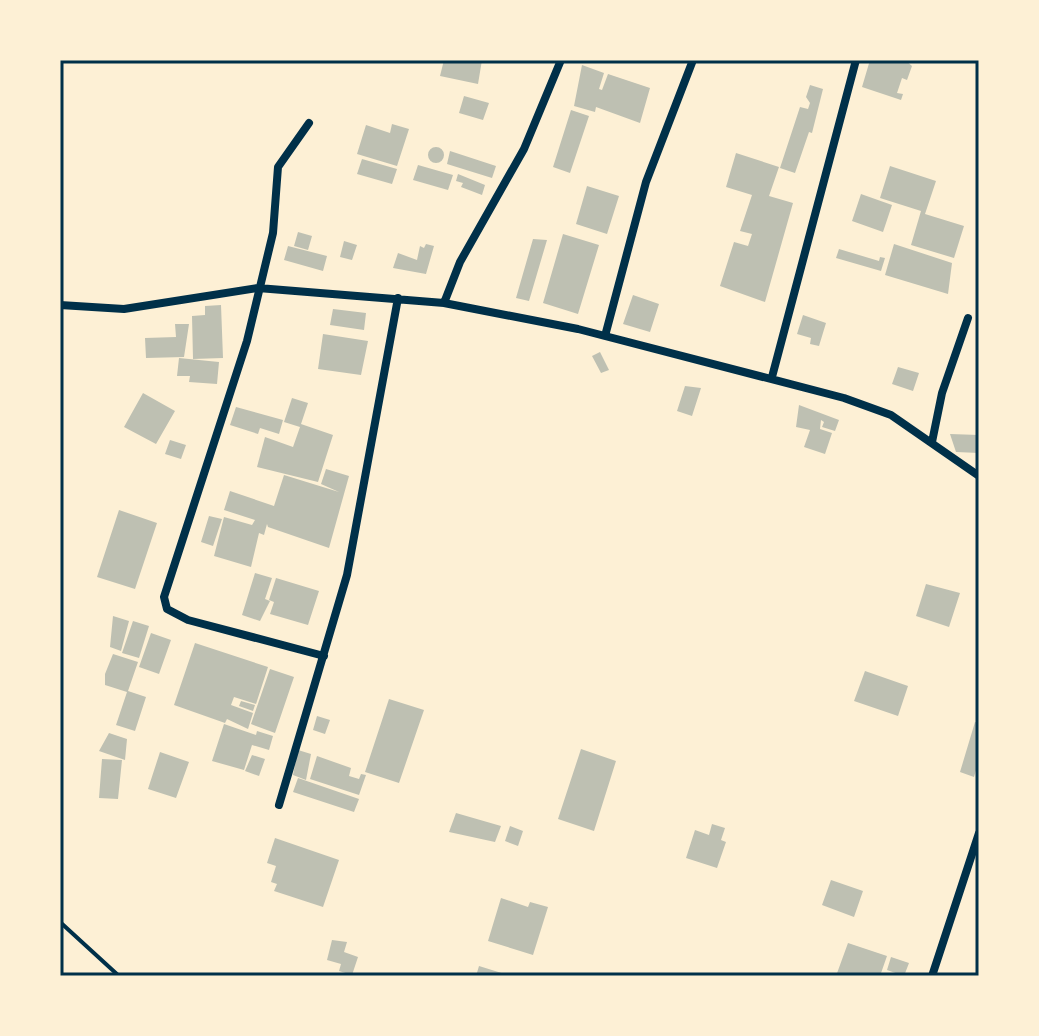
<svg xmlns="http://www.w3.org/2000/svg" width="1039" height="1036" font-family="Rubik,sans-serif">
<rect width="100%" height="100%" fill="#fdf0d5"/>
<path fill="#bec0b2" d="M444,60H482L478,84L440,76Z
M870,60H905L912,66L907,80L902,78L897,93L903,94L901,100L862,87Z
M582,65L604,73L599,89L602,90L608,74L650,88L640,123L596,107L595,112L574,106Z
M810,85L823,89L812,133L809,132L795,173L780,168L800,107L808,109L810,103L806,97Z
M464,96L489,103L483,120L459,113Z
M571,110L589,116L570,173L553,167Z
M392,124L409,129L397,166L357,154L366,125L390,133Z
M428 155a8 8 0 1 1 16 0a8 8 0 1 1-16 0Z
M450,151L496,166L492,178L447,164Z
M736,153L779,167L769,196L793,203L765,302L720,286L734,242L748,246L752,234L740,231L752,195L726,187Z
M362,159L397,169L392,184L357,174Z
M418,165L453,175L448,190L413,180Z
M890,166L936,181L925,214L964,226L954,258L911,245L921,211L880,198Z
M458,174L485,185L482,195L461,187L463,183L456,181Z
M587,186L619,196L607,234L576,224Z
M861,194L892,205L883,232L852,221Z
M298,232L312,236L308,250L294,246Z
M563,234L599,245L578,314L543,303Z
M533,239L547,240L529,301L516,298Z
M344,241L357,245L352,260L340,257Z
M426,244L434,246L426,274L393,268L398,253L417,260L420,246L424,248Z
M894,244L952,263L948,294L885,275Z
M288,246L327,256L323,271L284,260Z
M839,249L879,261L880,257L885,258L881,271L836,258Z
M633,295L659,304L650,332L623,324Z
M221,305L223,358L193,359L192,316L205,315V306Z
M333,309L366,313L364,330L330,325Z
M803,315L826,323L819,346L810,344L811,338L797,334Z
M175,324H189L184,357L146,358L145,338L176,337Z
M323,334L368,341L361,375L318,369Z
M600,352L609,370L601,373L592,356Z
M179,358L219,362L217,384L189,382L190,376H177Z
M898,367L919,373L913,391L892,384Z
M685,386L701,388L692,416L677,411Z
M143,393L175,411L156,444L124,427Z
M292,398L308,403L301,424L333,435L318,482L257,467L265,437L293,447L300,427L284,422Z
M799,405L839,420L835,431L822,427L824,422L821,420L820,429L832,433L825,454L804,447L810,430L796,427Z
M236,407L283,420L279,434L260,428L258,434L230,425Z
M950,434L979,435V453L956,452Z
M170,440L186,445L181,459L165,454Z
M326,469L349,476L329,548L268,527L267,524L264,535L259,533L251,567L214,556L224,517L252,525L255,520L224,510L230,491L274,506L284,475L339,492L321,484Z
M119,510L157,523L135,589L97,577Z
M209,516L222,519L213,546L201,542Z
M255,573L272,578L265,599L270,601L260,621L242,615Z
M276,578L319,591L308,625L270,614L274,602L269,600Z
M926,584L960,593L949,627L916,616Z
M113,616L129,621L121,651L110,647Z
M133,621L149,626L139,658L122,653Z
M151,633L171,640L159,674L139,667Z
M195,643L268,667L256,704L234,697L231,705L253,713L248,729L227,719L225,723L174,705Z
M113,654L138,662L128,691L146,697L135,731L116,725L127,692L105,685V674Z
M270,669L294,677L275,733L251,724Z
M865,671L908,686L898,716L854,701Z
M389,699L424,710L399,783L365,772Z
M241,701L255,705L253,711L239,706Z
M317,716L330,720L325,734L313,730Z
M975,722L979,723V760L974,777L960,772Z
M224,724L256,735L257,731L273,736L269,750L252,745L244,770L212,761Z
M109,733L127,739L125,760L99,751Z
M581,749L616,761L594,831L558,819Z
M298,750L311,754L306,780L293,775Z
M160,752L189,762L176,798L148,789Z
M252,755L265,759L259,776L245,771Z
M317,756L351,768L349,776L359,779L361,774L366,775L359,795L310,779Z
M102,759L122,760L118,799L99,798Z
M298,778L359,799L354,812L293,792Z
M456,813L501,826L495,842L449,832Z
M712,824L725,828L721,840L726,842L717,868L686,858L695,830L709,835Z
M510,826L523,831L518,846L505,841Z
M275,838L339,860L323,907L274,891L277,884L271,882L276,866L267,863Z
M831,880L863,891L854,917L822,905Z
M501,898L528,907L530,902L548,907L533,955L488,941Z
M332,940L347,942L344,952L358,957L352,975L339,971L341,964L327,960Z
M848,943L887,956L880,976H836Z
M891,957L909,963L904,976L887,970Z
M479,966L508,975V976H476Z"/>
<g fill="none" stroke-linecap="round" stroke-linejoin="round">
<path stroke="#003049" stroke-width="4" d="M60,922L119,976"/>
<path stroke="#003049" stroke-width="8" d="M309,123L278,167L273,233L247,341L164,597L167,609L188,620L324,656
M444,303L460,262L524,149L561,60
M60,305L124,309L258,288L444,303L578,329L844,398L891,415L979,476
M605,336L646,182L693,60
M772,377L856,60
M932,442L942,393L968,318
M279,805L347,575L398,298
M932,976L979,833"/>
</g>
<rect width="1039" height="1036" fill="none" stroke="#fdf0d5" stroke-width="124"/>
<rect x="62" y="62" width="915" height="912" fill="none" stroke="#003049" stroke-width="3"/>
</svg>
